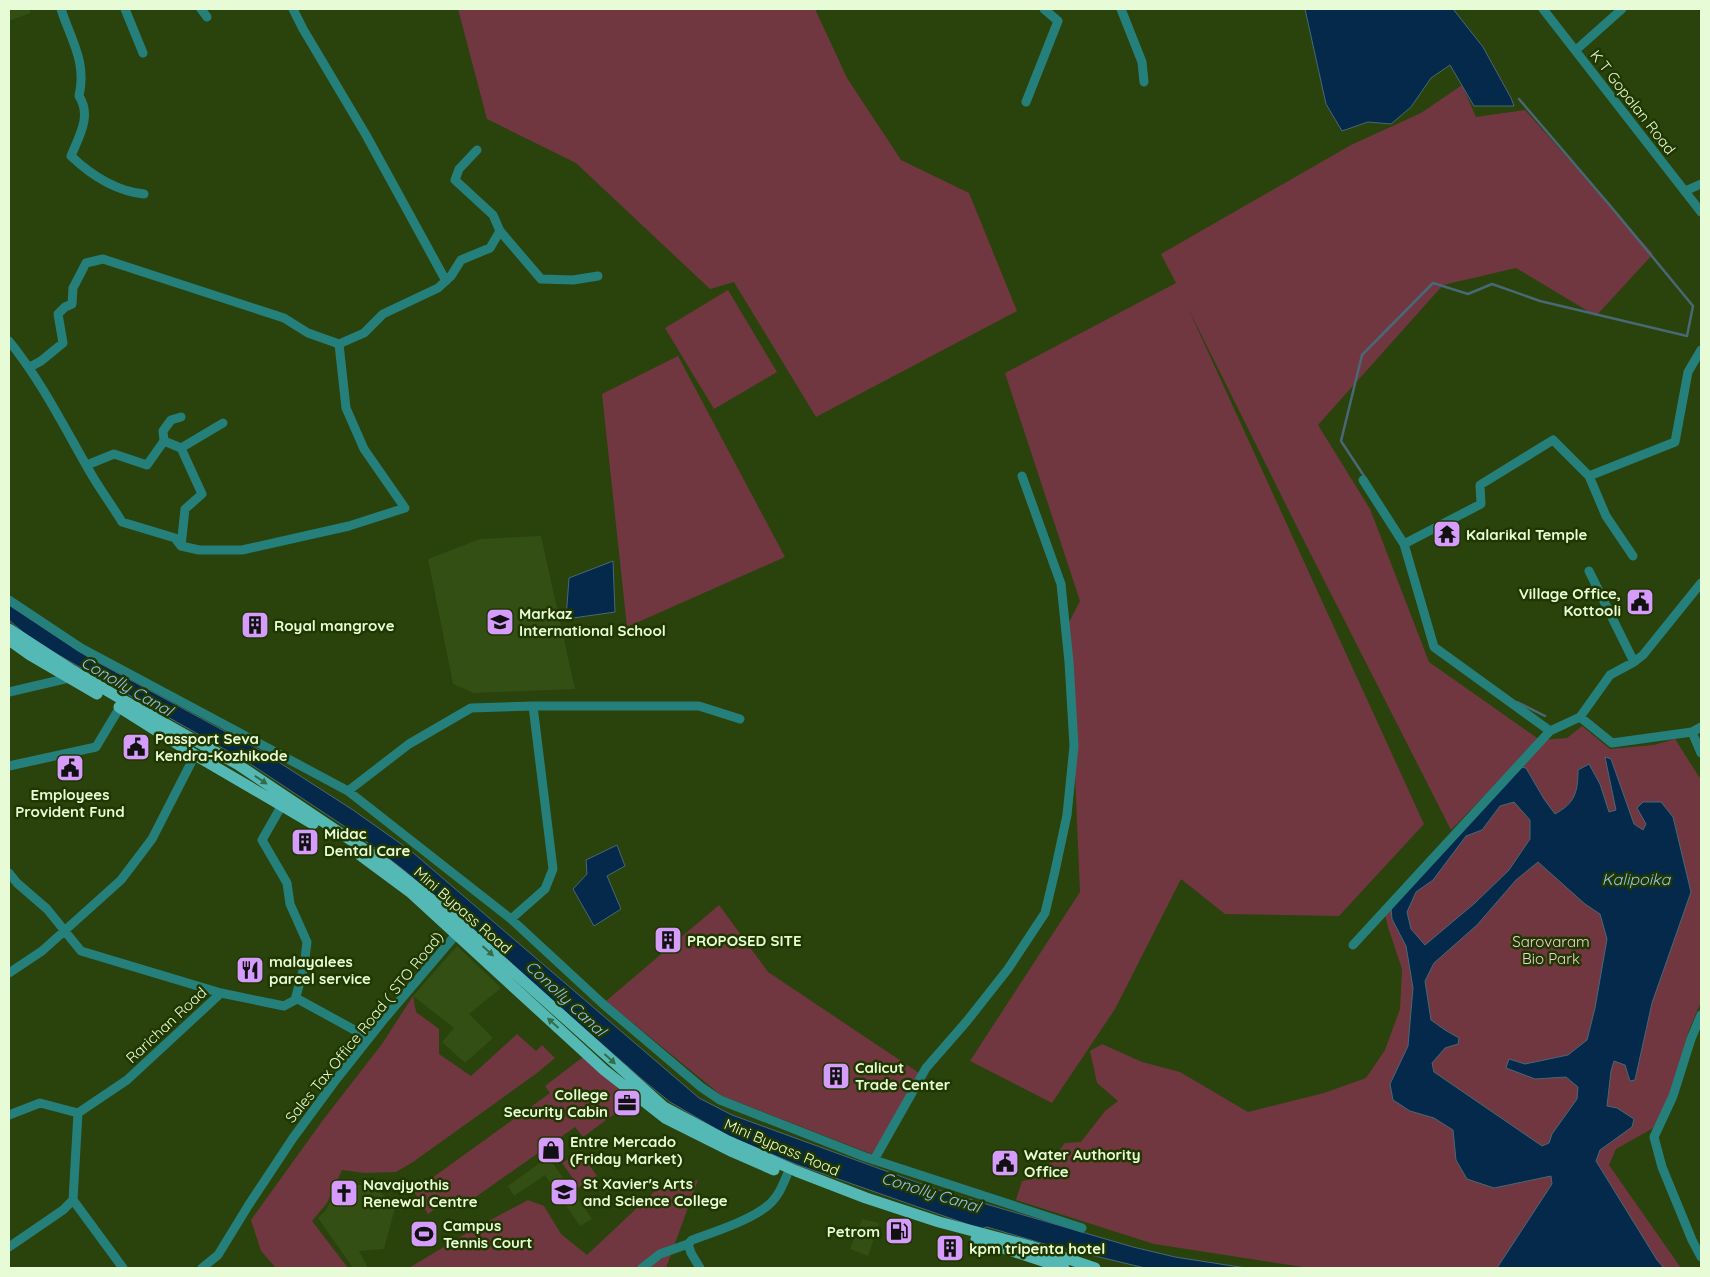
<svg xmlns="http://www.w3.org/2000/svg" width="1710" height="1277" font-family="Quicksand,sans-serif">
<rect width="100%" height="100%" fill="#2a420c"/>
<path fill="#344f13" d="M9,9H30V13L9,21Z
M541,536L575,689L474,693L453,684L428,559L480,539Z
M457,946L501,988L469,1014L493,1038L465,1063L442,1042L454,1028L413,996Z
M548,1157L568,1184L575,1180L580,1187L573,1191L592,1219L580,1226L545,1175L514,1196L508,1186Z
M339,1185H374L395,1208L384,1249L359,1251L368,1268H353L318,1218L326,1210Z
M862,1219L879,1223L868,1256L850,1249Z"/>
<path fill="#713740" d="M458,9H815L847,78L901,160L969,193L1017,311L816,417L734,282L710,289L576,163L487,119Z
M1462,85L1476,117L1525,110L1653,254L1596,316L1516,268L1443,285L1318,425L1370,509L1429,662L1540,740L1567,738L1582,726L1610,749L1654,745L1675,739L1701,780V1002L1689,1030L1662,1123L1616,1149L1609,1165L1681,1268H1309L1154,1244L1016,1200L1022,1181L1039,1177L1065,1143L1081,1142L1105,1111L1118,1101L1097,1083L1090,1051L1102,1044L1142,1062L1180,1072L1248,1112L1324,1093L1366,1078L1385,1050L1400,1009L1402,969L1388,927L1384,910L1525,754L1451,830L1295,523L1187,306L1424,824L1339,916L1225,914L1181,879L1115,1009L1052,1103L970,1061L1080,892L1071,681L1066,628L1080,601L1005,373L1176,283L1161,254L1351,145L1421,113Z
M728,290L777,372L714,409L665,328Z
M678,356L785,557L627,627L602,394Z
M719,905L768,972L919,1073L874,1155L722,1096L606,1001Z
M413,996L416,1012L439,1029V1054L471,1076L517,1034L536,1051L542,1045L555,1058L537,1073L413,1162L396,1172L365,1173L342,1170L327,1203L312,1221L348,1268H276L261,1251L251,1220L323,1120L382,1044Z
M583,1057L632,1101L583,1137L575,1127L457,1210L448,1199L428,1214L414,1191L550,1093L545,1086Z
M580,1152L597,1176L579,1187L562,1163Z
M698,1180L666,1268H409L470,1231L528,1200L544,1206L561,1234L587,1255L655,1191Z
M417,1227L436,1232L433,1240L413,1236Z"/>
<path fill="#04294b" stroke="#486875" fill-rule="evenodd" d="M1305,9H1453L1483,47L1511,98L1514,106H1474L1450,65L1431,78L1411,107L1391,124L1368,122L1342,131L1326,104Z
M613,561L615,612L566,619L569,578Z
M9,605L88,657L263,752L353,810L411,851L699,1098L732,1115L938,1190L1133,1247L1175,1257L1246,1268H1145L1041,1243L987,1227L981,1229L798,1165L730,1137L670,1102L644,1081L405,871L359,836L249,763L32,640L9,620Z
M1605,757L1611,759L1634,824L1643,830L1646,824L1637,808L1643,802H1661L1673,817L1691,892L1652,1003L1635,1080L1630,1081L1625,1065L1614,1061L1611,1071L1607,1106L1617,1108L1634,1119L1632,1127L1600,1150L1596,1161L1657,1260L1664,1268H1497L1552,1184L1551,1176L1494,1188L1467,1179L1456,1160L1453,1130L1434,1118L1410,1111L1393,1100L1390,1084L1408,1046L1413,988L1406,946L1392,919L1391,908L1520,767L1526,768L1544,799L1555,814C1575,803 1578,792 1578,770L1589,764L1600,784L1609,812L1616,810ZM1514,802L1530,820V839L1509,870L1475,903L1425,945L1411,929L1407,912L1416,892L1433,880L1466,836L1482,830L1500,806ZM1538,862L1585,904L1600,914L1607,939L1595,1008L1587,1040L1568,1055L1525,1064L1509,1059L1506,1068L1535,1079L1566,1077L1578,1087L1577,1099L1552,1134L1549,1143L1542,1146L1434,1072L1432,1063L1445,1048L1458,1044L1459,1038L1445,1030L1431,1020L1425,981L1434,963L1477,925L1516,880Z
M617,845L625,866L607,876L621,909L594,926L573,889L587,874L586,860Z"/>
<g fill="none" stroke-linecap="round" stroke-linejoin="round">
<path stroke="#486875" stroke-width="2.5" d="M1366,479L1341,441L1362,355L1433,283L1468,294L1492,284L1540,301L1687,336L1693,306L1613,209L1519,99
M1517,702L1545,716"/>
<path stroke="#25807c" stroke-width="9" d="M61,9C71,40 87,62 79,96C92,116 79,136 71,156C92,176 115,191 144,194
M125,9L143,53
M201,9L207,17
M293,9L303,29L366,135L446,281
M1121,9L1142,62L1144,82
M1543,9L1701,212
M1576,50L1622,9
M1026,102L1058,21L1044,9
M1685,191L1701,184
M500,231L541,279L573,280L598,276
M9,341C43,383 66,431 93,477C102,492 113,507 122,522L175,538L181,546L199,550H242L349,526L405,508L364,449L346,408L339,344L308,333L284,318L103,259L86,263L73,288L72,304L65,307L58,314L63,343L41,361L30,367
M339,344L364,333L383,314L438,288L451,276L461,260L490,248L500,231L493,215L455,180L459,169L477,150
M164,441L163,431L171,420L181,417
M181,448L223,423
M87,465L114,454L147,465L164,441L181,448L202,494L185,509L181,546
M1589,476L1606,516L1633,556
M1404,544L1481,504L1480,485L1553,440L1589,476L1675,442L1688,372L1701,350
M9,600L81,648L348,791L511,919L603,1004L701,1087L720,1100L865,1157L1082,1228
M1634,662L1643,655L1701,583
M9,692L69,678
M533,706H699L740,719
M1580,717L1612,743L1692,732L1701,727
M1550,731L1580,717L1610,675L1634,662L1589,571
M1692,732L1701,753
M9,766L96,747L120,707
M348,791L409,744L471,708L533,706L553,869L545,889L511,919
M9,873L17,883L47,909L81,951L221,993
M1353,945L1550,731L1434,647L1404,544L1363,480
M9,973L42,951L121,880L152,839L195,755
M296,998L369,1038
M1701,1015L1691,1039L1673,1096L1654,1137L1662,1167L1692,1240L1701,1257
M9,1115L40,1103L78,1113
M874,1160L926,1068L967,1021L1008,969L1045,913L1055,871L1067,815L1074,746L1069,662L1061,584L1022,476
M73,1200L123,1268
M9,1247L63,1210L73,1200L78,1113L127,1080L221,993L284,1006L295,1000L304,967L307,942L290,904L287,883L262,840L282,805
M202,1268L218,1255L248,1206L293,1138L335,1081L385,1018L459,931
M642,1268L660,1254L688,1244
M700,1268L691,1253L688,1244L692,1240C714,1232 748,1221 766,1207C777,1199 782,1187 787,1175"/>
<path stroke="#54b9b4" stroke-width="11" d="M9,629L72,670L123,700L237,764L388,865L441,907L664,1107L728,1141L796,1171L866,1198L939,1222L1030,1246L1095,1268
M9,640L30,655L97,694
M119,707L195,755L313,824
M360,855L410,892L604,1070L665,1118L733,1152L774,1170
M976,1239L1064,1268"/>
</g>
<defs><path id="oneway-solid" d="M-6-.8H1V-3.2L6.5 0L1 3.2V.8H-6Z" transform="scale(1.25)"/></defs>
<g fill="#356b48">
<use href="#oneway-solid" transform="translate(261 780) rotate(34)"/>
<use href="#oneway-solid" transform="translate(488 951) rotate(42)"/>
<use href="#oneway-solid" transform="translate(553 1023) rotate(-138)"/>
<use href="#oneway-solid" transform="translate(610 1059) rotate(42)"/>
</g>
<defs>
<symbol id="temple-square" viewBox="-11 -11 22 22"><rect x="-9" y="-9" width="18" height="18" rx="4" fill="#d59cfb" stroke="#203700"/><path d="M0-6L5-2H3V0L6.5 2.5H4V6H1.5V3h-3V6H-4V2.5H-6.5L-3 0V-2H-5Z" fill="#111"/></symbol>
<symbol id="civic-square" viewBox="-11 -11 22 22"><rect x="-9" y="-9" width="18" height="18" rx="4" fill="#d59cfb" stroke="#203700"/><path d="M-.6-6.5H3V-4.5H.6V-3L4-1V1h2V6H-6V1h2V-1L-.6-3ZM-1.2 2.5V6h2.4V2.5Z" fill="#111"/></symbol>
<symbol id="school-square" viewBox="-11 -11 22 22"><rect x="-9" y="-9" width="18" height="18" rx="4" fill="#d59cfb" stroke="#203700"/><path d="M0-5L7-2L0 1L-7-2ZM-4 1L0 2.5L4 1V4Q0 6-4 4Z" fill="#111"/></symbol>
<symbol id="building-square" viewBox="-11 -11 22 22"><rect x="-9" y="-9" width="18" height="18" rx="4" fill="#d59cfb" stroke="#203700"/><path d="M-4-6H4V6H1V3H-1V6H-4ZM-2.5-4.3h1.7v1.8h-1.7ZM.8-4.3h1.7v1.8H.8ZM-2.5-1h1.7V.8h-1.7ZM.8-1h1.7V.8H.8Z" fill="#111"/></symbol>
<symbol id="restaurant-square" viewBox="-11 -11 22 22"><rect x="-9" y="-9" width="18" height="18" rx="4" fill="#d59cfb" stroke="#203700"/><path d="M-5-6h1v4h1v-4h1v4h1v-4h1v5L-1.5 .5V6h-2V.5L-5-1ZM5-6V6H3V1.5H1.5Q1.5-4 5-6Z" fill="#111"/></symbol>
<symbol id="office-square" viewBox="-11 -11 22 22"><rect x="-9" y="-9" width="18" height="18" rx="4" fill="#d59cfb" stroke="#203700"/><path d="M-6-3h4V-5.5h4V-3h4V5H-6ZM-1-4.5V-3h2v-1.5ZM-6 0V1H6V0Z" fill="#111"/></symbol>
<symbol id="shop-square" viewBox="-11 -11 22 22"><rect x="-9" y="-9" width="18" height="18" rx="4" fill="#d59cfb" stroke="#203700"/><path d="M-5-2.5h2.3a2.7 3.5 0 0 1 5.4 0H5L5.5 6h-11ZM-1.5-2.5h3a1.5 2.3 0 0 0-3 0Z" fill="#111"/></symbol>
<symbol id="university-square" viewBox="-11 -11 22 22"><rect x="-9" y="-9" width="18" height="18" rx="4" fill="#d59cfb" stroke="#203700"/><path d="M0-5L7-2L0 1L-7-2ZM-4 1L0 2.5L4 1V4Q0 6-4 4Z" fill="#111"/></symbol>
<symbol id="church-square" viewBox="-11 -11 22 22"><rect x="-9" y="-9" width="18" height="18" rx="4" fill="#d59cfb" stroke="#203700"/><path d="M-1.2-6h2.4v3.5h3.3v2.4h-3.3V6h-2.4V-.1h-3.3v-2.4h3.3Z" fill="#111"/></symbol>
<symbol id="fuel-square" viewBox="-11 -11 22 22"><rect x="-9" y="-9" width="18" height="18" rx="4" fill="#d59cfb" stroke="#203700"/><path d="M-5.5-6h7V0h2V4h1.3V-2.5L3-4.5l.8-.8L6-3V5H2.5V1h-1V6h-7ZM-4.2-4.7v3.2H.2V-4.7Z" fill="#111"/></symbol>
<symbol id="stadium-square" viewBox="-11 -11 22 22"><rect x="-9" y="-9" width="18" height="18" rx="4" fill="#d59cfb" stroke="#203700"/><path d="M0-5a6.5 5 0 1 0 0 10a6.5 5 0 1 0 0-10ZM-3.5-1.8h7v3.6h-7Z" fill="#111"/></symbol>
</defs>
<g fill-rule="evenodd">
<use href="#temple-square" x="1431" y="518" width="32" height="32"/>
<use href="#civic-square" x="1624" y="586" width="32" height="32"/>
<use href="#school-square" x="484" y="606" width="32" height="32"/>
<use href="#building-square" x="239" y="609" width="32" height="32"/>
<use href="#civic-square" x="120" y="731" width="32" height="32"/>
<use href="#civic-square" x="54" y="752" width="32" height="32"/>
<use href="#building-square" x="289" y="826" width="32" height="32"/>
<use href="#building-square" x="652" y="924" width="32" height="32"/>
<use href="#restaurant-square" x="234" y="954" width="32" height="32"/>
<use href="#building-square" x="820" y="1060" width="32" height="32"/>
<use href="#office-square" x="611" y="1087" width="32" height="32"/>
<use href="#shop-square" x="535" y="1134" width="32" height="32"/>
<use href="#civic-square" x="989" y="1147" width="32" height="32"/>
<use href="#university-square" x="548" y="1176" width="32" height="32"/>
<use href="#church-square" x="328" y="1177" width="32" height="32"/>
<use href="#fuel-square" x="883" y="1215" width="32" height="32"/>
<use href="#stadium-square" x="408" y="1218" width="32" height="32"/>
<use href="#building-square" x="934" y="1232" width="32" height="32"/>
</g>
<g text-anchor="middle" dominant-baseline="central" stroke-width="5" stroke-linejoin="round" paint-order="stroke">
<g font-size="15" fill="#e7fbd6" stroke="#203700">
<text transform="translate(1633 102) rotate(52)">K T Gopalan Road</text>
<text transform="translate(463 910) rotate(41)">Mini Bypass Road</text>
<text transform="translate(166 1025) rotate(-43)">Rarichan Road</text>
<text transform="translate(364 1027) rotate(-51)">Sales Tax Office Road ( STO Road)</text>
<text transform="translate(782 1147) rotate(23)">Mini Bypass Road</text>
</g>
<g font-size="15" font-weight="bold" fill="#e7fbd6" stroke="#203700" text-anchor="start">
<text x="1466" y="534">Kalarikal Temple</text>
<text x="1621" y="593" text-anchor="end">Village Office,<tspan x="1621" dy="17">Kottooli</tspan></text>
<text x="519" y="613">Markaz<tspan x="519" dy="17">International School</tspan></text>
<text x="274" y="625">Royal mangrove</text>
<text x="155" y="738">Passport Seva<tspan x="155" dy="17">Kendra-Kozhikode</tspan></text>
<text x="70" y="794" text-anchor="middle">Employees<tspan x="70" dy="17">Provident Fund</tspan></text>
<text x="324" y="833">Midac<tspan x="324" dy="17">Dental Care</tspan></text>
<text x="687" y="940">PROPOSED SITE</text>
<text x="269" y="961">malayalees<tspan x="269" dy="17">parcel service</tspan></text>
<text x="855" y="1067">Calicut<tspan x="855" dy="17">Trade Center</tspan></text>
<text x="608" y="1094" text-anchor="end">College<tspan x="608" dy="17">Security Cabin</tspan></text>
<text x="570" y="1141">Entre Mercado<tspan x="570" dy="17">(Friday Market)</tspan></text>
<text x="1024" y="1154">Water Authority<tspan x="1024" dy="17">Office</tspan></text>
<text x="583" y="1183">St Xavier's Arts<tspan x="583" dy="17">and Science College</tspan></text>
<text x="363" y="1184">Navajyothis<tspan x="363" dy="17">Renewal Centre</tspan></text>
<text x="443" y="1225">Campus<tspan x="443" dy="17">Tennis Court</tspan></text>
<text x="880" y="1231" text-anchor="end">Petrom</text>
<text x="969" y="1248">kpm tripenta hotel</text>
</g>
<g font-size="15" fill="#edd1d4" stroke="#203700">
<text x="1551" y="941">Sarovaram<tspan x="1551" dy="17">Bio Park</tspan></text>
</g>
<g font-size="16" font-style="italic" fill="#92c4f9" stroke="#203700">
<text transform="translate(127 686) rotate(30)">Conolly Canal</text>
<text x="1636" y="879">Kalipoika</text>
<text transform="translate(566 998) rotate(43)">Conolly Canal</text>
<text transform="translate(931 1192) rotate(17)">Conolly Canal</text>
</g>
</g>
<rect width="1710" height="1277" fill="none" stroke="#e7fbd6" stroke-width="20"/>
</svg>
